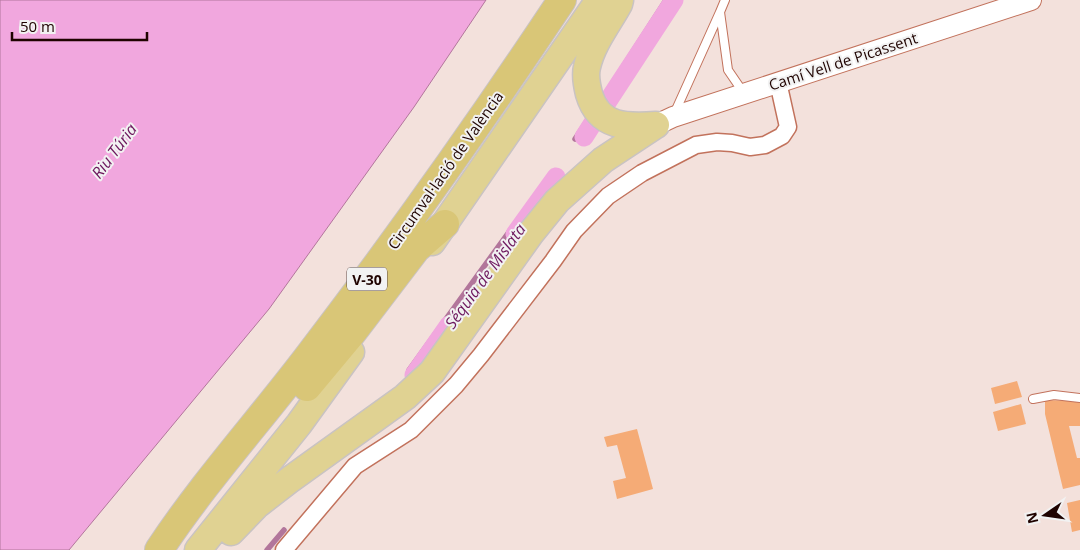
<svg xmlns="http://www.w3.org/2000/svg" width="1080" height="550" font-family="'Open Sans',sans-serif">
<rect width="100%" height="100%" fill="#f3e1dc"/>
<path fill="#f1a7de" stroke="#b2769b" d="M0,0H486L414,107L269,309L69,550H0Z"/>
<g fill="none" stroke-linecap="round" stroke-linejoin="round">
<path stroke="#b2769b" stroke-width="5.5" d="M603,98L666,0
M575,139L589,118
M409,370L551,174
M267,550L284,530"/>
<path stroke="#f1a7de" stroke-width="19" d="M606,104L674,0
M584,137L593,123
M515,234L556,177
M414,375L449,325"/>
</g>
<path fill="#f5ab76" d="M1017,381L1022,397L995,404L991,388Z
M1045,400L1080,401V426H1069L1077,458H1080V485L1063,489L1045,414Z
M1021,404L1026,424L998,431L993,412Z
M637,429L653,489L617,499L613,481L626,478L617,445L607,447L604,437Z
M1080,500V530L1072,532L1067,503Z"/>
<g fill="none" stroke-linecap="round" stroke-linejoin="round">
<defs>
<path id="service" d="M725,0L720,12L728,70L743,92
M675,112L720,12
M1033,399L1054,395L1080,398"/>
<path id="minor" d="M284,550L355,466L411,430L456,385L481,355L553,261L574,231L608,196L642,173L696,145L717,142L732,143L750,147L765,145L782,136L788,127L778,82"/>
<path id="tertiary" d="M656,125L673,117L1031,0"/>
<path id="trunk" d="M620,0L619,4C608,24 592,44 587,67C585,75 587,86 589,94C599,128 627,127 656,125
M432,242L599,0
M231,532L257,505L288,481L405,397L432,372L531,233L557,201L603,160L656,125
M198,550L299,424L351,352"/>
<path id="motorway" d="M307,387L352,333L416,249L445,224
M159,550C206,479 263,417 314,349C401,235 483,119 562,0"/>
</defs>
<use href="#service" stroke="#c2725c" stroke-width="10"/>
<use href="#minor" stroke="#c2725c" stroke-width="19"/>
<use href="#tertiary" stroke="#c2725c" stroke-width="22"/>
<use href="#trunk" stroke="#c9c3c2" stroke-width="29"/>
<use href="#motorway" stroke="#c9c3c2" stroke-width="30"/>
<use href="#service" stroke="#fff" stroke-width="8"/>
<use href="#minor" stroke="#fff" stroke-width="16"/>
<use href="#tertiary" stroke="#fff" stroke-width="20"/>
<use href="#trunk" stroke="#e0d292" stroke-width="26"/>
<use href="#motorway" stroke="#d9c677" stroke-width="28"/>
</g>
<g text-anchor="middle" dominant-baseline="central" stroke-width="4" stroke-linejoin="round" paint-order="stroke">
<rect fill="#f2f2f2" stroke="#5e4b49" stroke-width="1" x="347" y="267.5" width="40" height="23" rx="4"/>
<g font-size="14" font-weight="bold" fill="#1f0300">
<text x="367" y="279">V-30</text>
</g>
<g font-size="15" fill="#1f0300" stroke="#f2f2f2">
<text transform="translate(843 61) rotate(-18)">Camí Vell de Picassent</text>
<text transform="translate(445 170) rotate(-55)">Circumval·lació de València</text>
</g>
<g font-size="16" font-style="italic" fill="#6d185e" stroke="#f2f2f2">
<text transform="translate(114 151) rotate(-53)">Riu Túria</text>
<text transform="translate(485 276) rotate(-54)">Séquia de Mislata</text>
</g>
</g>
<g transform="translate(1045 515) rotate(257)" stroke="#f2f2f2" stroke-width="4" paint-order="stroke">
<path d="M0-4L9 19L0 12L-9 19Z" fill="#1f0300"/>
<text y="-8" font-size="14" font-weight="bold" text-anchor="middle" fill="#1f0300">N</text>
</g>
<path d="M12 32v8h135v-8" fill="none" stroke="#1f0300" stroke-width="2.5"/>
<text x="20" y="32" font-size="15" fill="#1f0300" stroke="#f2f2f2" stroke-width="4" paint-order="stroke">50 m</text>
</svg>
